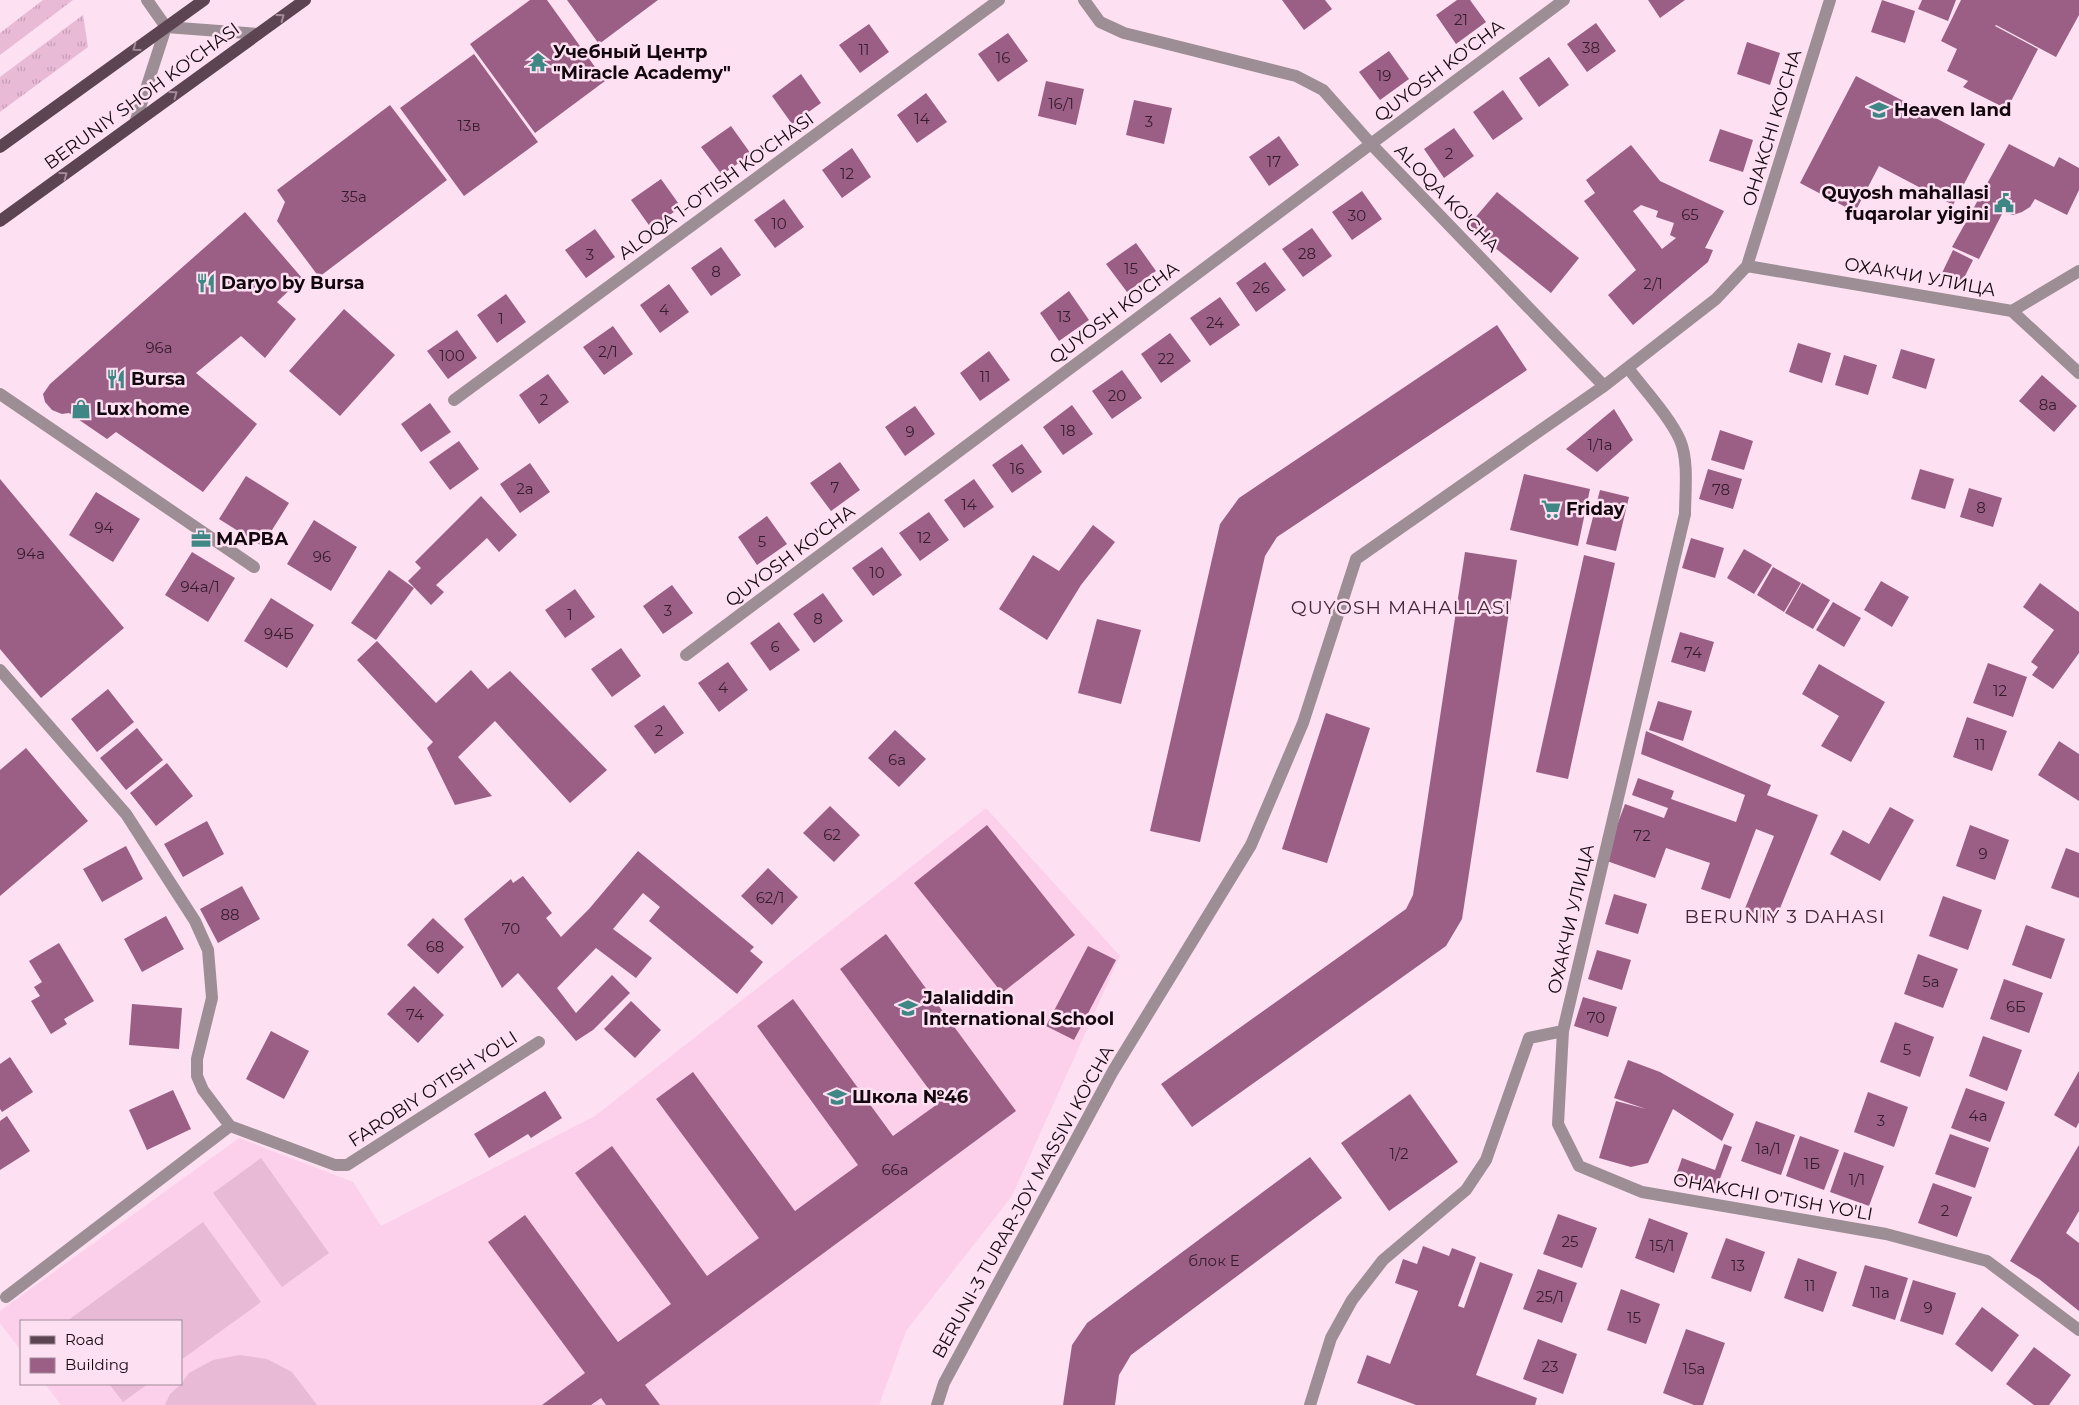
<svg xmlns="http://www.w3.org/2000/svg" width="2079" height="1405" font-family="Montserrat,sans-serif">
<defs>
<pattern id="grass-tufts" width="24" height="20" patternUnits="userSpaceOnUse" patternTransform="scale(1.25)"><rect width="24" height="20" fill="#e8bad6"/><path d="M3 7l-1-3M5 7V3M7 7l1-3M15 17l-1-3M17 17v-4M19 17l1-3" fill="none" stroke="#c69eb6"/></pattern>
</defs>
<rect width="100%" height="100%" fill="#fde0f1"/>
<path fill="#fcd0ea" d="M986,808L1120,956L1012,1196L906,1331L879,1405H61L45,1384H181V1321H21V1351L0,1323V1311L239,1138L353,1182L381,1226L595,1116Z"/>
<path fill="url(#grass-tufts)" d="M43,0H73L0,55V33Z
M83,15L88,47L0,112V77Z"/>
<path fill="#e8bad6" d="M261,1158L329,1253L282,1287L213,1193Z
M203,1222L261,1302L181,1360V1321H67Z
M240,1355L267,1359L292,1372L317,1405H165L170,1394L181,1384L189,1373L213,1360Z
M109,1384H148L123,1402Z"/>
<path fill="#9b5f86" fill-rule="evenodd" d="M530,0H547L605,81L535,133L470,44Z
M567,0H658L599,44Z
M1282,0H1325L1332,9L1304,30Z
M1457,0H1470L1486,22L1456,44L1436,15Z
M1648,0H1685L1660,18Z
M1882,0L1915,11L1905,43L1871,32Z
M1922,0H1956L1948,21L1918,9Z
M1961,0H2079V15L2056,57L1996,25L1995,26L2038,49L2007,109L1963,87L1968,81L1947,71L1957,49L1941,41Z
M1596,23L1616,51L1587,72L1567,44Z
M869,24L889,52L860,73L839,45Z
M1008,33L1028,61L998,82L978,54Z
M1747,42L1780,53L1770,85L1737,74Z
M1389,51L1409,79L1380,100L1359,72Z
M474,54L538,142L464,196L400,108Z
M1549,57L1569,85L1539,107L1519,78Z
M801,74L821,103L792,124L772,96Z
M1856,76L1985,144L1953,205L1879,166L1855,212L1800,183Z
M1046,81L1084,89L1076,125L1038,116Z
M1503,90L1523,119L1493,140L1473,112Z
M926,93L947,122L917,143L897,115Z
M1134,100L1172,108L1164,144L1126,135Z
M390,105L447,180L319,277L277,221L285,202L277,190Z
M731,126L751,154L722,175L701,147Z
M1454,128L1474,156L1444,178L1424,149Z
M1720,129L1753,140L1743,172L1709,161Z
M1279,136L1299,165L1269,186L1249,157Z
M2009,144L2054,167L2059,157L2079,168V190L2067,215L2035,199L2030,207L2022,212L2013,215L2003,212L1979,259L1952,247Z
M1631,145L1660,181L1724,211L1705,248L1713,250L1708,262L1633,325L1608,295L1636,270L1584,201L1595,193L1586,180ZM1641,205L1658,211L1656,217L1674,223L1670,235L1676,238L1662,249L1633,211Z
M852,148L871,177L842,198L822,170Z
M661,179L681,207L651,228L631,200Z
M1362,191L1382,219L1352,240L1332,212Z
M1497,192L1579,258L1551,293L1468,226Z
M784,199L804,227L775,248L754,220Z
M245,212L302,278L277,302L296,319L265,358L241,336L196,373L257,424L203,492L116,432L107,439L69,413L62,414L52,410L45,402L43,394L50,384Z
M1312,228L1332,256L1303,277L1282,249Z
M595,229L615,257L586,278L565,250Z
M1136,243L1156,271L1127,292L1106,264Z
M721,247L741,275L711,296L691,268Z
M1953,250L1973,260L1962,282L1942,273Z
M1265,262L1286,290L1256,312L1236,283Z
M669,284L689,312L660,333L640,305Z
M1069,291L1089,320L1059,341L1040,313Z
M506,294L526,322L497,343L477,315Z
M1220,297L1240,325L1210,346L1190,318Z
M344,309L395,355L340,416L289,371Z
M1497,325L1527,370L1277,537L1265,556L1200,842L1150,831L1220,524L1239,498Z
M613,326L633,354L604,375L583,347Z
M457,330L477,358L448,379L427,351Z
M1170,333L1191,361L1161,383L1141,354Z
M1798,343L1831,353L1822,383L1789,372Z
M1901,349L1935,359L1926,389L1892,378Z
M989,351L1010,380L980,401L960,373Z
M1844,355L1877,365L1868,395L1835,385Z
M1122,370L1142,398L1112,419L1092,391Z
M548,374L569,402L539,424L519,395Z
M2042,375L2077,406L2054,432L2019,401Z
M430,403L451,432L421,452L401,424Z
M1072,405L1093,434L1063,455L1043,427Z
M915,406L935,434L905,456L885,427Z
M1614,409L1633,440L1597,472L1566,449Z
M1720,430L1753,441L1744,470L1711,460Z
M459,441L479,469L450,490L429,462Z
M1022,444L1042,472L1012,493L992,465Z
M840,462L860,490L831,511L810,483Z
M530,463L550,492L520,513L500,484Z
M1708,469L1742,479L1733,509L1699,499Z
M1920,469L1954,479L1945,509L1911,499Z
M1524,474L1590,489L1578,546L1510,530Z
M246,476L289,503L262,546L219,519Z
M0,479L124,628L41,698L0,649Z
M974,479L994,507L964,528L944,500Z
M1969,488L2002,498L1993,527L1960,517Z
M1600,490L1629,497L1616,551L1586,544Z
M96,492L140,519L113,562L69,535Z
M481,496L517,535L499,552L487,538L436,585L444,592L431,605L408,581L421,568L415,562Z
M929,512L949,540L920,561L899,533Z
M767,516L787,544L757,565L738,537Z
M314,520L357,547L331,591L287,564Z
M1093,525L1115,542L1081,585L1047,640L999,609L1033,555L1059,571Z
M1691,538L1724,548L1715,578L1682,568Z
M882,547L902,575L873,596L852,568Z
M1744,549L1772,565L1754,594L1727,578Z
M192,552L235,578L208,622L165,595Z
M1465,552L1517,560L1462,919L1446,946L1192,1127L1161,1084L1406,909L1413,895Z
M1584,555L1615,563L1568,779L1536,772Z
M1773,567L1801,583L1784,612L1757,595Z
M389,570L414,588L376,640L351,623Z
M1881,581L1909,597L1892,627L1864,610Z
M1802,583L1830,600L1813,629L1785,613Z
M2040,583L2079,612V653L2053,689L2032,675L2038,667L2031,662L2054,630L2023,607Z
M672,585L693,613L663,634L643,606Z
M575,589L595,617L565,638L545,610Z
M823,593L843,621L814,643L793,614Z
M271,598L314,625L287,668L244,641Z
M1833,602L1861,618L1844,647L1816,630Z
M1097,619L1141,630L1121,704L1078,693Z
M779,622L800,650L770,671L750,643Z
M1680,632L1714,642L1705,672L1671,662Z
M377,641L436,703L471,670L488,689L510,671L607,770L570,803L495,721L458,757L492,796L455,805L427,748L433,742L357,660Z
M621,648L641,676L612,697L591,669Z
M728,662L748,690L719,712L698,683Z
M1988,663L2027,677L2013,717L1973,703Z
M1819,664L1885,702L1851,762L1821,746L1839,716L1802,694Z
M108,689L134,722L97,752L71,719Z
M1658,701L1692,711L1683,741L1649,730Z
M664,705L684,733L655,754L634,726Z
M1326,713L1370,728L1327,863L1282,849Z
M1967,717L2007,731L1992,771L1953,757Z
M137,728L163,760L126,790L100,758Z
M895,730L926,759L899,787L868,758Z
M1646,731L1771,785L1767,795L1818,815L1774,923L1744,911L1774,836L1756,829L1730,899L1701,889L1710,863L1666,848L1655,878L1604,860L1625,804L1664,818L1668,808L1632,795L1638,778L1674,791L1671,799L1736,822L1745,795L1641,754Z
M2059,741L2079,754V801L2038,775Z
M26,748L88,821L0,896V770Z
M167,763L193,796L156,826L130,793Z
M830,806L860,835L834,862L803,833Z
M1890,807L1914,820L1880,881L1830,854L1843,830L1869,844Z
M207,821L224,854L183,877L164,844Z
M987,825L1075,935L1002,993L914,883Z
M1970,825L2009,840L1995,880L1956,866Z
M126,846L143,879L102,902L83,869Z
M2066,848L2079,853V898L2051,888Z
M638,851L754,947L750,951L763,962L737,994L649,921L660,907L643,893L613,929L652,958L636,978L596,948L557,988L576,1013L612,975L630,993L593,1030L576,1041L518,973L502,988L464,919L511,879L513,883L523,876L552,913L546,918L561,937L589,909Z
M768,868L798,897L772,925L741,896Z
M242,886L260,919L218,943L200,909Z
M1614,894L1647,904L1638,934L1605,924Z
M1943,896L1982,910L1968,950L1929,936Z
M166,916L184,949L142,972L124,939Z
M433,918L464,947L438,974L407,945Z
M2026,925L2065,939L2051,979L2012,965Z
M886,934L1016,1111L645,1385L660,1405H606L601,1398L591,1405H542L585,1373L488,1242L525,1215L618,1342L671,1304L575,1173L612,1146L707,1276L759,1238L656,1099L693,1072L795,1211L858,1165L757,1026L793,999L893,1136L939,1103L840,969Z
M59,943L94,1001L64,1019L67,1024L51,1034L31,1001L40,996L34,987L42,982L29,961Z
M1088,946L1116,960L1074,1040L1046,1026Z
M1597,950L1631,960L1622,990L1588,979Z
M1918,954L1958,969L1943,1008L1904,994Z
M2004,979L2043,993L2029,1033L1990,1019Z
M414,986L444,1015L418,1043L387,1014Z
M1583,997L1617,1007L1608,1037L1574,1026Z
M631,1001L661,1030L635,1058L604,1029Z
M132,1004L182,1008L179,1049L129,1045Z
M1895,1022L1934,1037L1920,1077L1880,1062Z
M271,1031L309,1051L284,1099L246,1079Z
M1983,1036L2022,1050L2007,1091L1969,1076Z
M10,1057L33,1092L2,1112L0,1109V1064Z
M1628,1060L1660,1072L1734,1114L1722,1141L1673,1109L1648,1163L1631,1167L1599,1158L1616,1101L1646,1109L1614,1098Z
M2079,1071V1122L2076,1128L2054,1115Z
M1966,1088L2005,1102L1990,1142L1951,1128Z
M173,1090L191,1129L147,1150L129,1110Z
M545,1091L562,1118L531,1138L528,1134L489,1158L474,1134Z
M1868,1092L1908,1107L1894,1147L1854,1132Z
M1410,1094L1458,1162L1389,1211L1341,1143Z
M7,1116L30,1151L0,1170V1121Z
M1756,1121L1795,1135L1781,1175L1741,1161Z
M1950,1134L1989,1148L1975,1188L1935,1174Z
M1800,1136L1839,1150L1824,1190L1786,1176Z
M1724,1144L1732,1147L1715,1192L1675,1178L1682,1158L1715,1170Z
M2079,1145V1211L2066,1233L2079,1243V1311L2039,1279L2010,1261Z
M1844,1152L1884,1166L1869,1206L1830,1192Z
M1310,1157L1342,1198L1131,1355L1119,1375L1115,1405H1063L1072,1345L1087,1323Z
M1933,1183L1972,1197L1957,1237L1918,1223Z
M1558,1214L1597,1228L1582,1268L1543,1254Z
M1649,1218L1688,1233L1674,1273L1635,1258Z
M1726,1238L1765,1252L1751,1292L1711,1278Z
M1423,1246L1449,1256L1452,1248L1476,1257L1458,1306L1464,1308L1480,1262L1513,1274L1476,1375L1537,1398L1535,1405H1416L1357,1383L1367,1355L1390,1364L1418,1291L1395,1283L1403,1259L1417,1264Z
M1798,1258L1837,1272L1823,1312L1784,1298Z
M1865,1265L1908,1278L1895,1320L1852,1306Z
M1538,1269L1577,1283L1562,1323L1523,1309Z
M1913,1280L1956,1293L1943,1335L1900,1321Z
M1621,1289L1660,1304L1646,1344L1607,1330Z
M1982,1307L2019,1335L1992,1372L1955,1344Z
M1686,1329L1725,1343L1703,1405H1694L1663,1393Z
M1538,1339L1577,1354L1563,1394L1523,1379Z
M2034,1347L2071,1375L2049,1405H2034L2006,1384Z"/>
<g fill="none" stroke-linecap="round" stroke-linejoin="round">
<path stroke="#9d8e96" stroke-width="12" d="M1084,0L1100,22L1124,33L1296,76L1323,90L1371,144L1604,386
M1747,266L2012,311L2079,271
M2012,311L2079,373
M0,394L254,567
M454,400L999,0
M686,655L1564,0
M0,670L126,814L195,921L208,950L212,998L197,1059V1076L203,1090L230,1126L335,1165H347L539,1042
M1563,1031L1558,1124L1579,1166L1642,1192L1886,1234L1987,1261L2079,1330
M6,1297L230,1126
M937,1405L944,1383L1113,1071L1251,845L1303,723L1356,559L1604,386L1716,299L1747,266L1830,0
M1310,1405L1331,1338L1352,1300L1383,1260L1466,1190L1486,1160L1529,1038L1563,1031L1685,514C1685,492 1689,461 1680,440C1670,417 1643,388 1628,368"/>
<path stroke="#9d8e96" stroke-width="12" d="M147,0L166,27L258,34
M135,123L166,27"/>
<path stroke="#5d4453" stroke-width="12" d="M0,147L204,0
M0,221L305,0"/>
</g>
<defs><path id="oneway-chevron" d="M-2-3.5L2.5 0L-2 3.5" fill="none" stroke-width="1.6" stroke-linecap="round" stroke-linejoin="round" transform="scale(1.25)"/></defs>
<g stroke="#a58a9a">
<use href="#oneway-chevron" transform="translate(281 17) rotate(-36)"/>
<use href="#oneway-chevron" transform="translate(136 48) rotate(144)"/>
<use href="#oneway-chevron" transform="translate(174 94) rotate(-36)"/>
<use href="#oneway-chevron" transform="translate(64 175) rotate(-36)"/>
</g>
<defs>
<symbol id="temple-bare" viewBox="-9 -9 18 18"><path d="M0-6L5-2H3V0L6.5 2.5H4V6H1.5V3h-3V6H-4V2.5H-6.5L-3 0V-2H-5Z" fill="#3f8784" stroke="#fde0f1" stroke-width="2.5" paint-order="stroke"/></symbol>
<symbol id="school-bare" viewBox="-9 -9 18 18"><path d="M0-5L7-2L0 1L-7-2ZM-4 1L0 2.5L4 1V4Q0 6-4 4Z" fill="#3f8784" stroke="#fde0f1" stroke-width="2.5" paint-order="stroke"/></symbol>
<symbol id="civic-bare" viewBox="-9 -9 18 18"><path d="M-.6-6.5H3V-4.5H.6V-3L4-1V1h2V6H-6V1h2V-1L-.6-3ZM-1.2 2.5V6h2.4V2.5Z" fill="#3f8784" stroke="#fde0f1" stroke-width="2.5" paint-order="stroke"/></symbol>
<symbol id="restaurant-bare" viewBox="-9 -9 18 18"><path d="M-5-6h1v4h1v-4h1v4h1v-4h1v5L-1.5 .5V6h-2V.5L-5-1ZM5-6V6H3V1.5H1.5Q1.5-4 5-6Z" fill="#3f8784" stroke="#fde0f1" stroke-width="2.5" paint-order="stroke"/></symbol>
<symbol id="shop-bare" viewBox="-9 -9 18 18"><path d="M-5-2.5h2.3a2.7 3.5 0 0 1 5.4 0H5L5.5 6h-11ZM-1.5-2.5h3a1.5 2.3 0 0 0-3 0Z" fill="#3f8784" stroke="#fde0f1" stroke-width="2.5" paint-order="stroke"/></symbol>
<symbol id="supermarket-bare" viewBox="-9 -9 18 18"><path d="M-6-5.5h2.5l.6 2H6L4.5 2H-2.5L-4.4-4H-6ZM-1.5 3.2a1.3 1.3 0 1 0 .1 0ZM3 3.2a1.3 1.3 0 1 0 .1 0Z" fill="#3f8784" stroke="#fde0f1" stroke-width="2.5" paint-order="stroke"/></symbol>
<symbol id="office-bare" viewBox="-9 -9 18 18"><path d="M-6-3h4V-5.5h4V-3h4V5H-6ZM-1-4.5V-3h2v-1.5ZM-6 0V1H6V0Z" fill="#3f8784" stroke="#fde0f1" stroke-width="2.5" paint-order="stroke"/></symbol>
</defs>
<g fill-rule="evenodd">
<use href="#temple-bare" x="524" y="48" width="28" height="28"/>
<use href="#school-bare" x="1865" y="96" width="28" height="28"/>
<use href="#civic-bare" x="1990" y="189" width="28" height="28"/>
<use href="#restaurant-bare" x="192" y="269" width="28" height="28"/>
<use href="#restaurant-bare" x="102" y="365" width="28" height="28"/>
<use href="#shop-bare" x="67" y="395" width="28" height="28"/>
<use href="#supermarket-bare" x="1537" y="495" width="28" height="28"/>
<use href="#office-bare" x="187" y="525" width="28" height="28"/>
<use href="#school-bare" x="894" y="994" width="28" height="28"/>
<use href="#school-bare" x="823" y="1083" width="28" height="28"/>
</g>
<g text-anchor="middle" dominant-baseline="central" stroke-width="5" stroke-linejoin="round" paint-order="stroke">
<g font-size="15" fill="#351d2d">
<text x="1461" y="19">21</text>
<text x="1591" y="47">38</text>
<text x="864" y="49">11</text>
<text x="1003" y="57">16</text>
<text x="1384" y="75">19</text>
<text x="1061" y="103">16/1</text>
<text x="922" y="118">14</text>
<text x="1149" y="121">3</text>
<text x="469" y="125">13в</text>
<text x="1449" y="153">2</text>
<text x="1274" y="161">17</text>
<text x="847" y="173">12</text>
<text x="354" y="196">35a</text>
<text x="1690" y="214">65</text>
<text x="1357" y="215">30</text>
<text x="779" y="223">10</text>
<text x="1307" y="253">28</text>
<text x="590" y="254">3</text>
<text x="1131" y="268">15</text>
<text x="716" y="271">8</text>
<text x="1653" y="283">2/1</text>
<text x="1261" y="287">26</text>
<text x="664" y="309">4</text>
<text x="1064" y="316">13</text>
<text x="501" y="318">1</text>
<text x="1215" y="322">24</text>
<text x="159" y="347">96a</text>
<text x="608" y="351">2/1</text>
<text x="452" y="355">100</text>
<text x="1166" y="358">22</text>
<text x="985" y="376">11</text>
<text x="1117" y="395">20</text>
<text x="544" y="399">2</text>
<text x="2048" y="404">8a</text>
<text x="1068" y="430">18</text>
<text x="910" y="431">9</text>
<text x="1600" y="444">1/1а</text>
<text x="1017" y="468">16</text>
<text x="835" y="487">7</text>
<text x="525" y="488">2a</text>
<text x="1721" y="489">78</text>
<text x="969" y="504">14</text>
<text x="1981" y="507">8</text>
<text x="104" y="527">94</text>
<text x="924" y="537">12</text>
<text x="762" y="541">5</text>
<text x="31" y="553">94a</text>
<text x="322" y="556">96</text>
<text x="877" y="572">10</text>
<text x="200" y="586">94a/1</text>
<text x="668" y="610">3</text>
<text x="570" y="614">1</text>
<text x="818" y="618">8</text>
<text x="279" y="633">94Б</text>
<text x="775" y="646">6</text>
<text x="1693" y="652">74</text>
<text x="723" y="687">4</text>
<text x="2000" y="690">12</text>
<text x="659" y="730">2</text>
<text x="1980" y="744">11</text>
<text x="897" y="759">6a</text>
<text x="832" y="834">62</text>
<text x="1642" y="835">72</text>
<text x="1983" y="853">9</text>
<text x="770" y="897">62/1</text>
<text x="230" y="914">88</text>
<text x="511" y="928">70</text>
<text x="435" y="946">68</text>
<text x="1931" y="981">5a</text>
<text x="2016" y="1006">6Б</text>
<text x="415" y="1014">74</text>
<text x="1596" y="1017">70</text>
<text x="1907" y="1049">5</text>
<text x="1978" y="1115">4а</text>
<text x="1881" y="1120">3</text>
<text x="1768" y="1148">1a/1</text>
<text x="1399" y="1153">1/2</text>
<text x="1812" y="1163">1Б</text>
<text x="895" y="1169">66a</text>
<text x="1857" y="1179">1/1</text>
<text x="1945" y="1210">2</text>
<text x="1570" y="1241">25</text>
<text x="1662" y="1245">15/1</text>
<text x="1214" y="1260">блок Е</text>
<text x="1738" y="1265">13</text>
<text x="1810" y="1285">11</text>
<text x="1880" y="1292">11a</text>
<text x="1550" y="1296">25/1</text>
<text x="1928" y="1307">9</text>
<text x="1634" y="1317">15</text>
<text x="1550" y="1366">23</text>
<text x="1694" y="1368">15a</text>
</g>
<g font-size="18" font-weight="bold" fill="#13070f" stroke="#fde0f1" text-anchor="start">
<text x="553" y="52">Учебный Центр<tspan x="553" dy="21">"Miracle Academy"</tspan></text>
<text x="1894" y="110">Heaven land</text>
<text x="1989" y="193" text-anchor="end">Quyosh mahallasi<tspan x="1989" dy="21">fuqarolar yigini</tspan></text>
<text x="221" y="283">Daryo by Bursa</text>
<text x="131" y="379">Bursa</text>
<text x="96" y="409">Lux home</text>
<text x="1566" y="509">Friday</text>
<text x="216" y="539">МАРВА</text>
<text x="923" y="998">Jalaliddin<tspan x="923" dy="21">International School</tspan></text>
<text x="852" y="1097">Школа №46</text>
</g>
<g font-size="18" fill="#13070f" stroke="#fde0f1">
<text transform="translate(1439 71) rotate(-37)">QUYOSH KO'CHA</text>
<text transform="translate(142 96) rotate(-36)">BERUNIY SHOH KO'CHASI</text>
<text transform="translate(1772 128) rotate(-73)">OHAKCHI KO'CHA</text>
<text transform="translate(716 186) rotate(-36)">ALOQA 1-O'TISH KO'CHASI</text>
<text transform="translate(1447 198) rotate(46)">ALOQA KO'CHA</text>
<text transform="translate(1920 277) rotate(10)">ОХАКЧИ УЛИЦА</text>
<text transform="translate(1114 313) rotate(-37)">QUYOSH KO'CHA</text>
<text transform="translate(790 556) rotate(-37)">QUYOSH KO'CHA</text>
<text transform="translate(1571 919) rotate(-77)">ОХАКЧИ УЛИЦА</text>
<text transform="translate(433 1089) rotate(-33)">FAROBIY O'TISH YO'LI</text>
<text transform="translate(1773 1197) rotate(10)">OHAKCHI O'TISH YO'LI</text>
<text transform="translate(1023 1202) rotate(-61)">BERUNI-3 TURAR-JOY MASSIVI KO'CHA</text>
</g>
<g font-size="19" letter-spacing="1" fill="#402637" stroke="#fde0f1">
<text x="1401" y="607">QUYOSH MAHALLASI</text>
<text x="1785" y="916">BERUNIY 3 DAHASI</text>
</g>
</g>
<rect x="20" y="1320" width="162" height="65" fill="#fde0f1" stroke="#9f8997"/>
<rect x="30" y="1336" width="25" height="8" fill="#5d4453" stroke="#9f8997"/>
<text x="65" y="1345" font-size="15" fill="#13070f">Road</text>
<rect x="30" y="1358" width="25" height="15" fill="#9b5f86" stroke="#9f8997"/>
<text x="65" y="1370" font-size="15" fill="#13070f">Building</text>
</svg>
